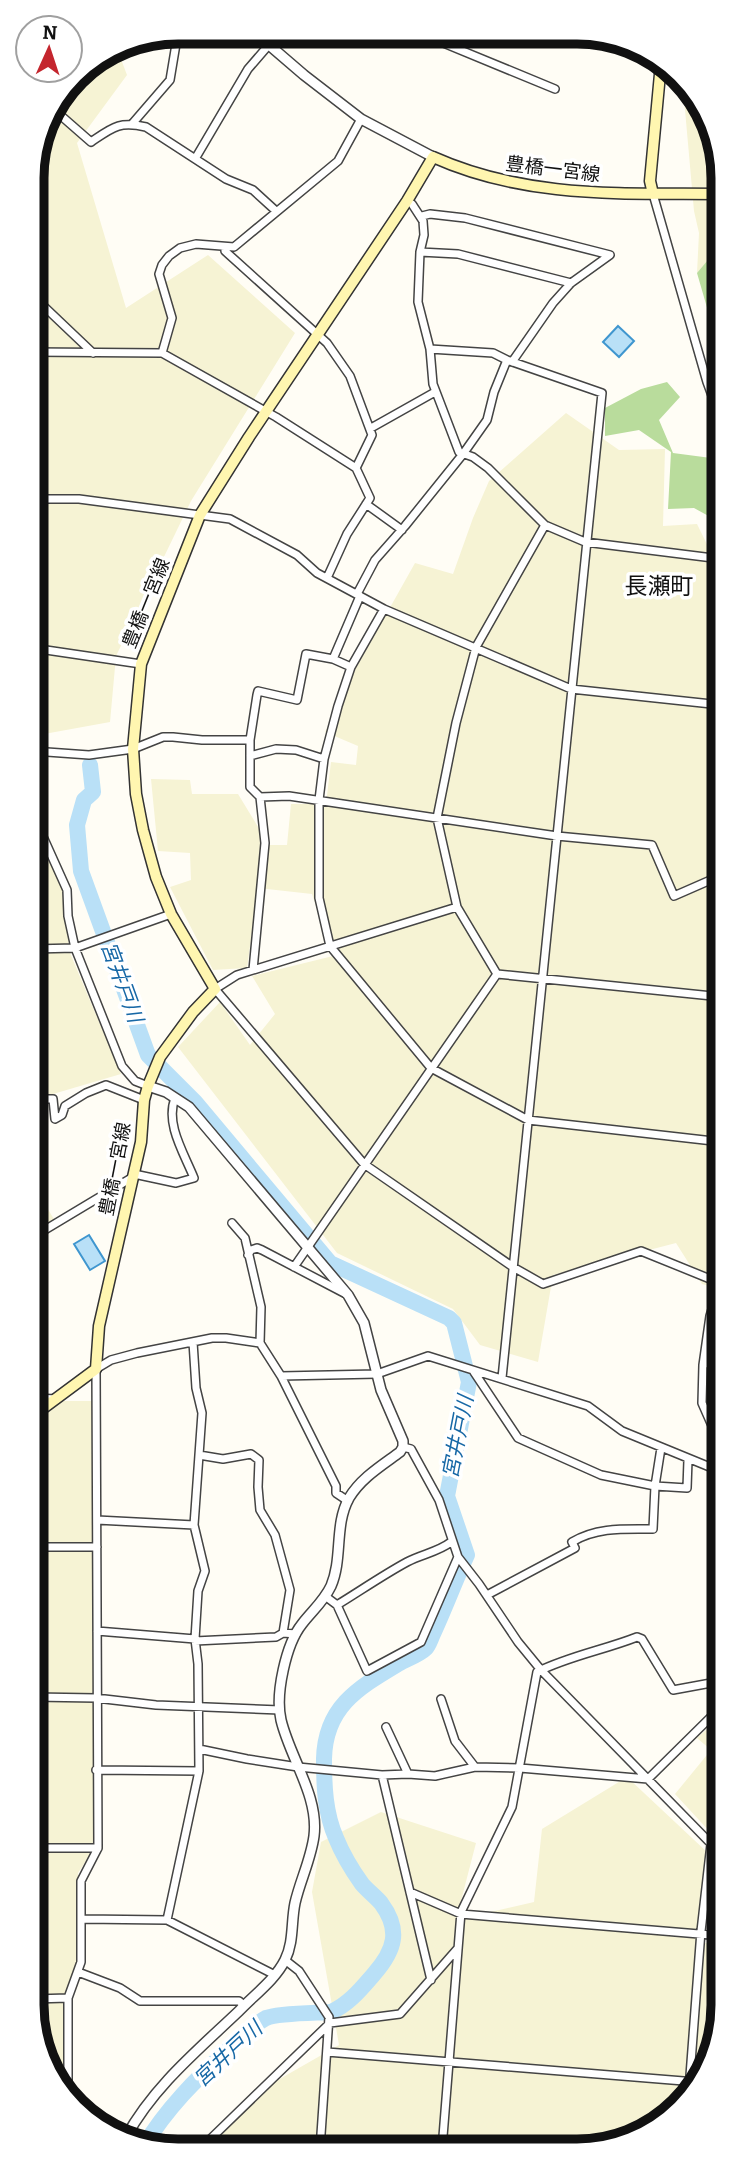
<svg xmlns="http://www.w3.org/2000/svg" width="755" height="2183" font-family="Bitter,'Noto Sans JP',serif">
<rect width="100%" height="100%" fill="#fffdf5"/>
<path fill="#f6f3d4" d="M116,46L127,75L77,143L126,308L208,255L295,333L191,501L116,656L110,722L33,736L32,167L47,112L81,68Z
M682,76L721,148V281L713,255L697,273L699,233L694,211Z
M566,413L619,450L665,449L663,526L697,524L721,573L722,1290L702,1284L676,1243L553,1275L538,1362L480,1345L453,1309L337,1253L178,1047L220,1002L250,1045L275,1014L252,976L333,956L312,894L258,888L247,968L213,970L170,887L191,880L190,853L158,851L151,779L190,780L192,794H238L269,845H287L291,804H326L331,762L356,765L358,746L325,732L351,677L415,563L453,574L473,518L489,481Z
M33,830L62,887L65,896V917L70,953L121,1074L53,1094L33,1095Z
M33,1184L55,1221L33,1233Z
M57,1401H94L93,1842L91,1853L78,1873V1963L66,1993L65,2071L54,2072L34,2035V1472H46L47,1409Z
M723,1715V1846L675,1794L711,1750L697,1738Z
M627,1777L708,1853L697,1942L723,1945V2015L688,2102L607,2149H202L252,2095L339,2045L312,1892L321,1842L381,1812L476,1843L456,1920L534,1902L542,1829Z"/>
<path fill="#b9dc9c" d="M713,254L721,281V356L697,273Z
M667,382L680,397L659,420L673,453L711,458L721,478V544L714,519L694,508L668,509L671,452L639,430L605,436V408L641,389Z"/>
<path fill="#b9e0f7" stroke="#3f96cf" stroke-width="2" d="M618,326L634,341L619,357L603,342Z
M89,1235L105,1261L90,1270L74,1244Z"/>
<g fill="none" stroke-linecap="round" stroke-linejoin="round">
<path stroke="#b9e0f7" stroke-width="16" d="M90,765L93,792L84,800L77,825L81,871L148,1055L195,1102L330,1263L449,1318L454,1323L469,1382L447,1496L467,1555C455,1581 445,1608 433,1634C431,1638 429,1645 426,1648C419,1655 406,1659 398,1664C358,1688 325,1707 324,1759C324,1786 325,1813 336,1838C342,1853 352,1870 362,1884C368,1891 375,1896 381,1903C401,1930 395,1950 374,1974C361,1989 349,2004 331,2012C316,2013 278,2013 266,2018C253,2025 240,2038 229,2049C197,2078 166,2109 144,2146"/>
<defs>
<path id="minor" d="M419,33L555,89
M51,107L91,142C113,127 119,121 146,127L226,179L253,190L276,211
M132,124L170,80L178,32
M195,159L248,69L280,32
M653,194L707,382L721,420
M407,201L412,204L423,221L424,235L420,252L418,302L430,349L433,384L459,452L473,457L488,468L545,525L585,542L721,559
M422,216L430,214L465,218L610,255L571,283L553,303L512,362
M225,248V251L327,343L350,376L372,435L356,468
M420,252L458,254L571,283
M32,295L93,353
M430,349L493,353L507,360L602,393L502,1378
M32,352L162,353L276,417L356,468L370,498L347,534L327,578
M162,353L172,318L159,274L162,265L169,256L180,248L196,244L234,247L338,161L361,119
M371,428L435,392
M32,499H79L230,519L297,555L317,573L384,609L571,689L721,705
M366,504L402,530
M545,525L476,647L456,723L437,818L457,907L497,974L722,997
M357,594L375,560L405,526L463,454L487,420L494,392L507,360
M384,609L351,667L338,706L324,759L319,800V898L330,946L431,1068L528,1120L722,1142
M33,650H46L141,664
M333,659L360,596
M33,751L89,755L133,749L163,737H173L202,740H250
M250,756L276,749L296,750L324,759
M260,797L289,796L557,836L652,845L674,896L722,875
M33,822L40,830L67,890L68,916L75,948L122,1066L135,1081L148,1086
M457,907L237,975L215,989L364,1164L513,1267L543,1284L641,1251L720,1283
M33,949L75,948L171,914
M253,970L265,843L260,797L250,787V740L257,695L258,691L297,700L306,654L333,659L351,667
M33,1099H53L55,1119L62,1115L65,1106L86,1093L106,1085L144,1100
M134,1174L176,1183L194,1178C184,1153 165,1124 175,1098
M232,1223L245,1238L261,1307L260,1343L281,1376L336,1486V1493L348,1501
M33,1237L133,1177
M248,1255L251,1250L257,1248L262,1250L344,1293
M294,1267L497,974
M722,1357L703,1365L702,1403L717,1437L722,1473
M703,1365L710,1316L720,1283L722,1264
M474,1372L518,1438L601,1475L655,1486L687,1488L688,1460
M281,1376L377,1374L428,1356L588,1406L622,1431L722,1472
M34,1398L57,1399
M403,1447L411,1449L439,1500L458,1557L479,1584L518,1642L541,1670L723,1856
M199,1455L223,1459L251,1454L259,1460L258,1487L260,1510L275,1535L290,1590L283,1633
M97,1520L194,1525
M34,1547H97
M487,1595L575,1548L572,1542C597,1527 624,1529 653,1529L655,1486L661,1448
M325,1596L337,1605L367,1671L421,1642L458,1557
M337,1605C360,1591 383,1575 407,1562C422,1554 438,1552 451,1542
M97,1631L195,1639
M195,1641L276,1637L283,1633L296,1634
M34,1697L96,1698L156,1705L280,1710
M441,1699L455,1741L475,1767
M386,1727L408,1774
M199,1749L247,1759L298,1767L382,1775L408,1774L435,1776L475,1767L520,1768L648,1779L723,1705
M96,1770L199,1771
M382,1775L431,1980
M34,1848H98
M410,1892L461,1914L723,1936
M82,1919L167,1920L275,1975
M167,1920L199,1771L198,1664L195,1639L198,1591L205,1571L194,1525L202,1413L196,1388L193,1342
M285,1960L299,1971L329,2017L320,2149
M78,1972L120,1988L140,2001H239L244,2005
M34,1999L68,1998
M327,2052L696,2082
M68,2098V1998L81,1962V1881L98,1848L96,1369L111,1360L137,1353L212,1338H226L260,1343
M688,2102L701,1931L711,1844
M200,2149L330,2023L400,2014L458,1948
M442,2149L461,1912L512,1807L537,1672C569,1656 604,1650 637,1637L642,1639L673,1690L711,1683L723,1684"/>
<path id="tertiary" d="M254,32L304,75L361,119L433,157
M126,2137C154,2086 198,2050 239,2011C254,1995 275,1980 285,1960C294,1942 291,1922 295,1903C300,1881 311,1859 314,1836C319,1796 290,1758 281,1720C275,1694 286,1644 302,1624C312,1611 324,1601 331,1586C343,1558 334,1525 349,1498C361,1478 381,1466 400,1452L403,1447V1441L381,1390L364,1323L348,1295L189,1107L166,1092L148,1086"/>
<path id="secondary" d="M653,194L650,181L660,74L659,62
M34,1415L96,1369L99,1326L141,1142L144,1100L148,1086L160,1057L193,1012L215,989L171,914L156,877L143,830L136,794L133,749L141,664L200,515L249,437L407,201L433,157C527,199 621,193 721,194"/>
</defs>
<use href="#minor" stroke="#444" stroke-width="10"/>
<use href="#tertiary" stroke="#444" stroke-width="12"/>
<use href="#secondary" stroke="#333" stroke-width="13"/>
<use href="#minor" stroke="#fff" stroke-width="7"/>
<use href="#tertiary" stroke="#fff" stroke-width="9"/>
<use href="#secondary" stroke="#fff6b0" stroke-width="10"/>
</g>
<g text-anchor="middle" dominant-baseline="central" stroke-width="7" stroke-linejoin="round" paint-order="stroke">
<g font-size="19" fill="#111" stroke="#fff">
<text transform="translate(553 169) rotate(7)">豊橋一宮線</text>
<text transform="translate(146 603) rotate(-68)">豊橋一宮線</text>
<text transform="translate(115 1169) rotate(-79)">豊橋一宮線</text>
</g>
<g font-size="21" font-style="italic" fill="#1768a6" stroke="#fff">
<text transform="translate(122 982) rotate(70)">宮井戸川</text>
<text transform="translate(458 1437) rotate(-79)">宮井戸川</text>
<text transform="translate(228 2054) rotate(-43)">宮井戸川</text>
</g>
<g font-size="23" fill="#111" stroke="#fff">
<text x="659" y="586">長瀬町</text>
</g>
</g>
<path d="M0 0H755V2183H0ZM178 44H577A134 134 0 0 1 711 178V2005A134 134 0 0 1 577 2139H178A134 134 0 0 1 44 2005V178A134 134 0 0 1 178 44Z" fill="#fff" fill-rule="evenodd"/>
<path fill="none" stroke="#111" stroke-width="9" d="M178 44H577A134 134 0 0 1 711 178V2005A134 134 0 0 1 577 2139H178A134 134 0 0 1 44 2005V178A134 134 0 0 1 178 44Z"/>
<g transform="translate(49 49) rotate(3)"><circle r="33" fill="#ffffff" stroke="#a0a0a0" stroke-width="2"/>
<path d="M0-5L12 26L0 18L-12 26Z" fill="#c4262e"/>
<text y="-10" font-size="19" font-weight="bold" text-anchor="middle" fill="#111111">N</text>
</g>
</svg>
